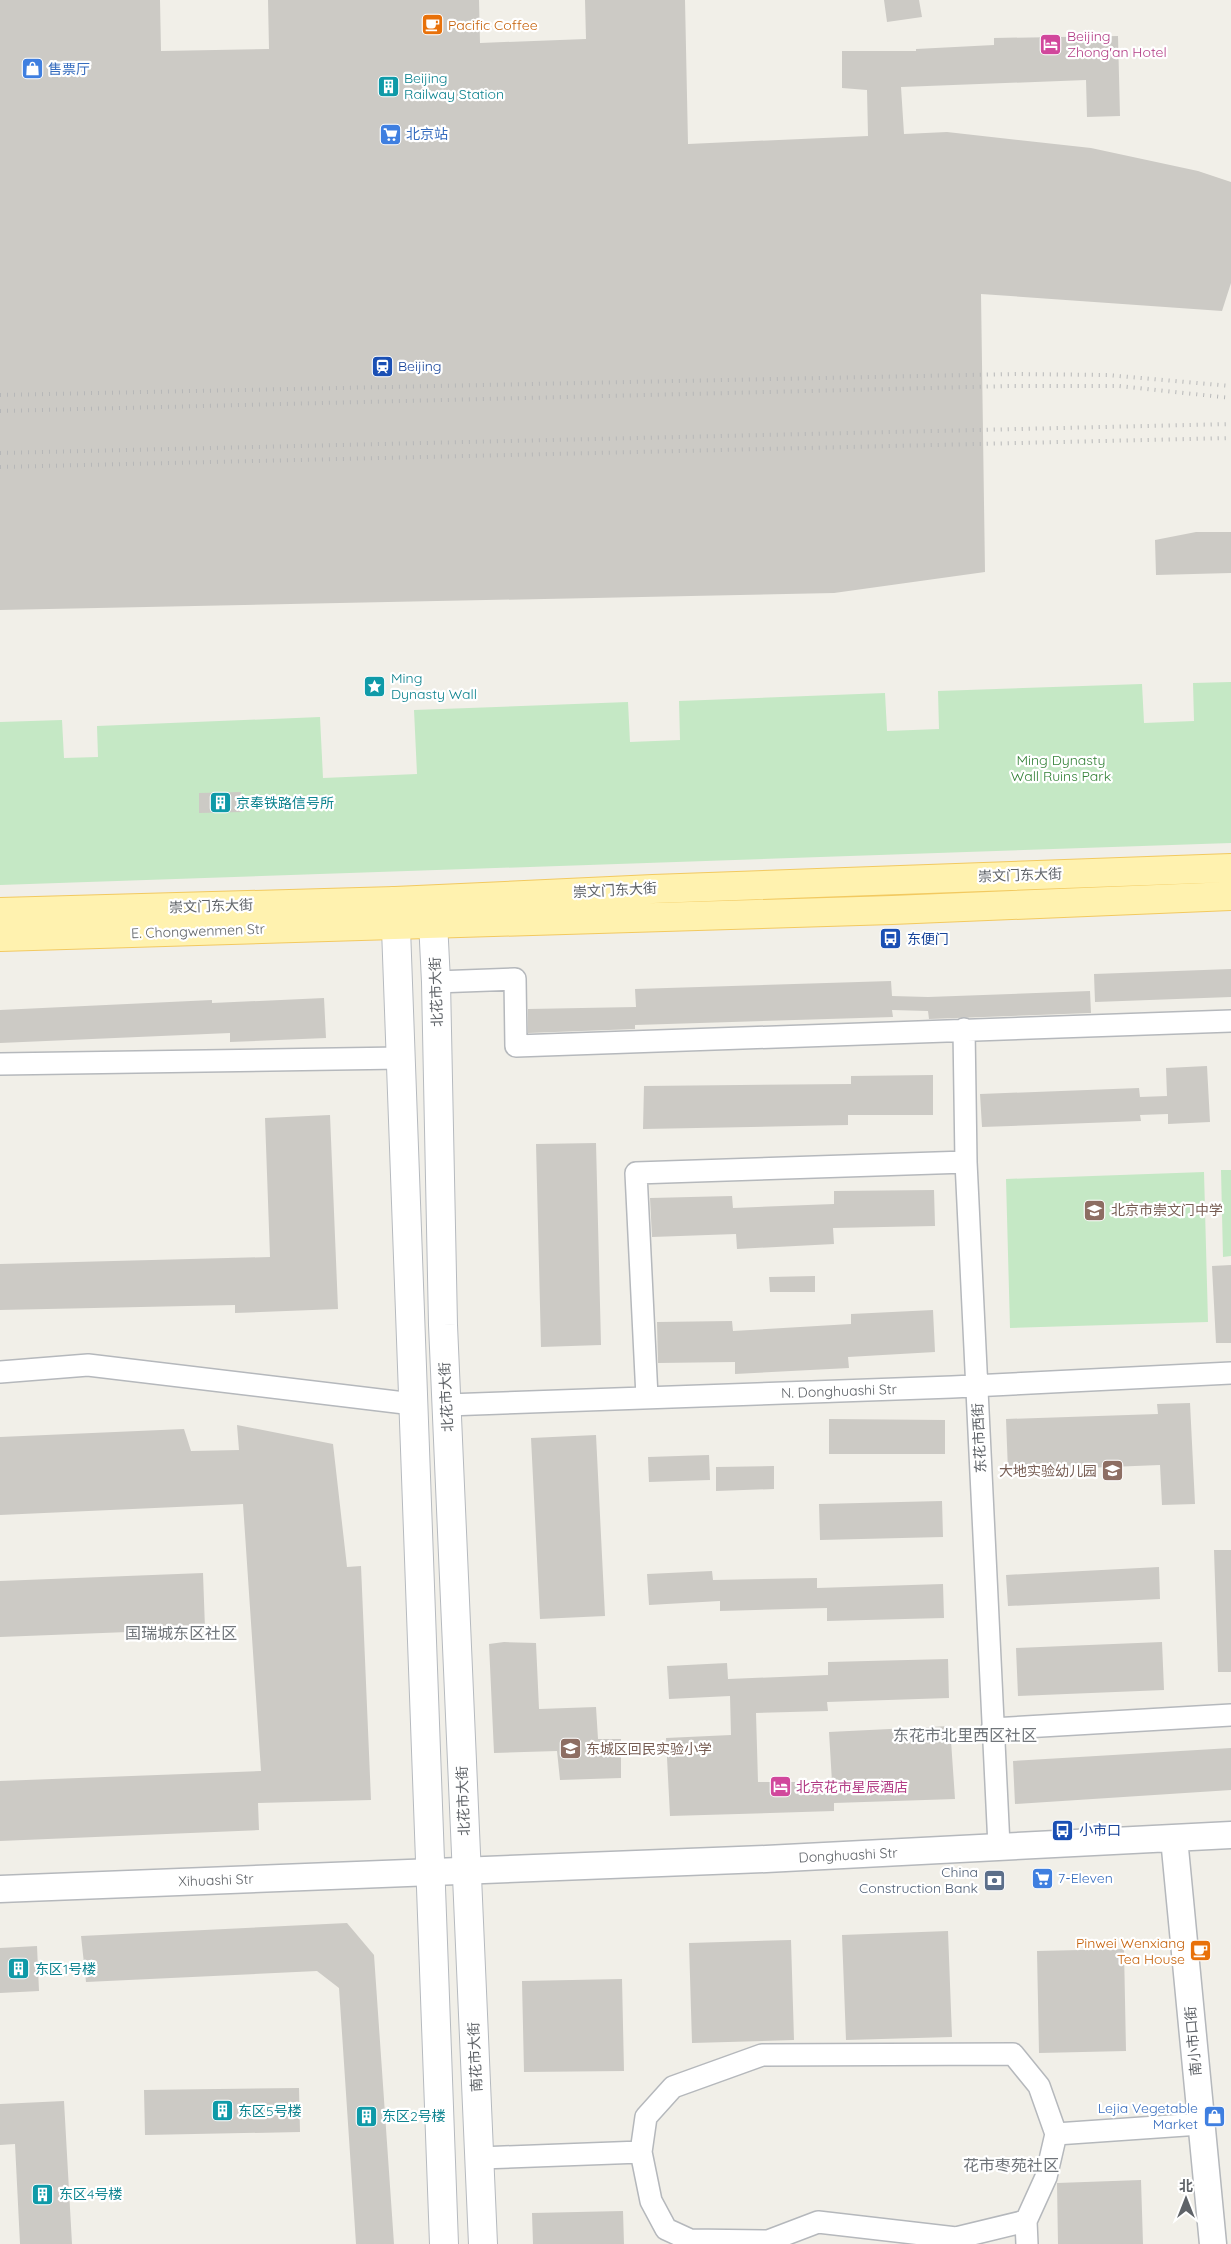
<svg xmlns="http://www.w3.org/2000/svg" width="1231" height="2244" font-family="Quicksand,'Noto Sans SC',sans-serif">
<rect width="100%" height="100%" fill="#f1efe8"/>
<path fill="#c5e8c5" d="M1231,682V843L0,885V722L62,720L64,758L98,757L97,726L320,717L323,778L417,774L414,710L628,702L630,742L680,740L679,701L885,693L887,731L939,729L938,691L1142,684L1144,723L1194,721L1193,683Z
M1221,1170H1231V1256L1223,1257Z
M1204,1172L1208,1322L1010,1328L1006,1179Z"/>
<path fill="#cccac5" d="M0,0H160L161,51L269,49L268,0H479L480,43L586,39L585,0H685L688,144L868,136L867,90L842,88V51H916V49L994,45V38L1118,36L1120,116L1087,117L1086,80L901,87L904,134L947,132L1091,148L1198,171L1231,182V283L1222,311L981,294L985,572L834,593L0,610Z
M884,0H919L922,17L887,22Z
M1196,532H1231V573L1156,575L1155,540Z
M241,792L242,812L199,813V793Z
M1231,969V997L1095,1002L1094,974Z
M891,981L892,996L928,997L1090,991L1091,1013L929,1019L928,1011L892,1010L893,1017L635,1025V1029L528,1033V1009L636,1007L635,989Z
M324,998L326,1038L230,1042V1033L0,1043V1010L212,1000V1003Z
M1207,1066L1210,1122L1168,1124V1114L1140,1115L1141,1121L982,1127L980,1094L1139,1088L1140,1097L1167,1096L1166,1068Z
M933,1075V1115H848V1125L643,1129L644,1086L851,1084V1076Z
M330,1115L338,1309L235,1313V1305L0,1310V1264L270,1257L265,1118Z
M596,1143L601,1345L541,1347L536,1144Z
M934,1190L935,1226L833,1228L834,1244L737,1249L736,1234L652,1237L650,1198L732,1196L733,1208L834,1204V1191Z
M1231,1265V1343H1216L1212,1266Z
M815,1276V1292H770L769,1277Z
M933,1310L935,1352L848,1357L849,1368L735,1374V1362L658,1363L657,1322L732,1321L733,1331L851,1324V1314Z
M1190,1403L1195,1504L1162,1505L1160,1465L1008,1471L1006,1419L1158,1414L1157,1404Z
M829,1419L945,1420V1454H829Z
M237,1425L333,1444L347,1567L361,1566L371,1800L258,1803L259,1830L0,1841V1781L261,1771L243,1504L0,1515V1437L184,1429L191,1451L239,1450Z
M596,1435L605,1616L540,1619L531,1438Z
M709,1455L710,1480L649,1482L648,1457Z
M774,1466V1489L716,1491V1467Z
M942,1501L943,1537L820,1540L819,1504Z
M1214,1550H1231V1672H1218Z
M1159,1567L1160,1599L1008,1606L1006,1575Z
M712,1571L713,1580L817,1578V1588L943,1584L944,1618L827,1621V1608L720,1611V1601L649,1605L647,1574Z
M203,1573L205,1629L0,1637V1581Z
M504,1642L536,1643L539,1709L596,1707L598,1739H621V1778L560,1780L557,1751L494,1753L489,1644Z
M1162,1642L1164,1690L1018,1696L1016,1648Z
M948,1659L949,1698L827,1702L828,1711L756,1713L758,1782H832L829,1732L950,1726L955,1799L834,1803V1811L670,1816L666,1738L731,1735L730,1696L669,1699L667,1666L727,1663L728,1679L828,1675V1662Z
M1231,1748V1790L1015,1804L1013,1761Z
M347,1923L374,1955L394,2244H356L339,1988L317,1971L86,1982L81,1936Z
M948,1931L952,2037L846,2040L842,1935Z
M791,1940L794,2040L692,2043L689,1943Z
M37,1946L39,1991L0,1993V1948Z
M1124,1949L1126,2051L1039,2053L1037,1951Z
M622,1979L624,2071L524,2072L522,1981Z
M299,2088L300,2132L145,2135L144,2090Z
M64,2101L72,2244H20L15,2144L0,2145V2104Z
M1141,2180L1143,2244H1058L1057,2183Z
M623,2211L624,2244H533L532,2213Z"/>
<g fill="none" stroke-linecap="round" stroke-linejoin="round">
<defs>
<path id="minor" d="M436,982L515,979L516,1046L1231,1021
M964,1029L966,1162L999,1846
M0,1064L401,1058
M0,1372L88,1365L413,1404
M647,1397L636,1173L966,1162
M447,1405L952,1387L1231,1373
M992,1729L1231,1715
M1056,2134L1046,2177L1026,2221L956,2238L818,2222L768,2241L690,2240L666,2229L651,2201L641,2152L646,2117L673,2087L762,2055L1013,2054L1039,2086L1056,2134L1200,2124
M480,2158L641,2152
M1026,2221L1027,2244"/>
<path id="tertiary" d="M1174,1838L1213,2244
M0,1889L766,1859L1231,1835"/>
<path id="secondary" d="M395,901L444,2244
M432,901L436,982L443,1325L483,2244"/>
<path id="primary" d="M0,912L395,901L653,889L1231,868
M0,937L892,910L1231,896"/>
</defs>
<use href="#minor" stroke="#b5b8bc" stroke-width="24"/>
<use href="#tertiary" stroke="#b5b8bc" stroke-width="29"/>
<use href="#secondary" stroke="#b6babf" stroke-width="30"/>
<use href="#primary" stroke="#f2c960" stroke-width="30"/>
<use href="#minor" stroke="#fff" stroke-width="21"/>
<use href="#tertiary" stroke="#fff" stroke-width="26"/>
<use href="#secondary" stroke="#fff" stroke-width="28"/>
<use href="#primary" stroke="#fff2af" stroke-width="28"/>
<path stroke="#b6b7b8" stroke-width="4" stroke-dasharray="1 6" stroke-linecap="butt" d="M0,395L1016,374L1107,375L1231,386
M0,411L1010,386H1119L1231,398
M0,453L1231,424
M0,467L1231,438"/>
</g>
<defs>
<symbol id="cafe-square" viewBox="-11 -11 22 22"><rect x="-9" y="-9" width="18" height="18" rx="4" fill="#e8710a" stroke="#fff"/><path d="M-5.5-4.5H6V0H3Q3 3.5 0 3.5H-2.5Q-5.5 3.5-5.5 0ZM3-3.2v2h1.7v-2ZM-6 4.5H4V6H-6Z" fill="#fff"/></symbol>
<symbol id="hotel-square" viewBox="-11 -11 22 22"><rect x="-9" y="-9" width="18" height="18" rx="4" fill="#d1479c" stroke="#fff"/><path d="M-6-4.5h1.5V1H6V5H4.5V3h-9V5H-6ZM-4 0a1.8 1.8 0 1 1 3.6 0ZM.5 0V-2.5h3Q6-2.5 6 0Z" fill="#fff"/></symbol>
<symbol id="shop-square" viewBox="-11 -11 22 22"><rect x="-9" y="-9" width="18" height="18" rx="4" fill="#3f7fe0" stroke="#fff"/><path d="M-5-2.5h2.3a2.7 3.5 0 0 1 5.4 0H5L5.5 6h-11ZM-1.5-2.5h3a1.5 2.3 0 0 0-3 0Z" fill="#fff"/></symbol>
<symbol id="building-square" viewBox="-11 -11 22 22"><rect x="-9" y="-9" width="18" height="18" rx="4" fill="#0f9aa8" stroke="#fff"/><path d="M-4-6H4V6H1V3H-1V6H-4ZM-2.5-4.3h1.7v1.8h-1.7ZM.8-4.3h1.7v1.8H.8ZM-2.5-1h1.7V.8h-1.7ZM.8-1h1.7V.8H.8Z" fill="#fff"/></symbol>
<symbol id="supermarket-square" viewBox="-11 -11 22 22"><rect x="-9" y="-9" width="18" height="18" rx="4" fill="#3f7fe0" stroke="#fff"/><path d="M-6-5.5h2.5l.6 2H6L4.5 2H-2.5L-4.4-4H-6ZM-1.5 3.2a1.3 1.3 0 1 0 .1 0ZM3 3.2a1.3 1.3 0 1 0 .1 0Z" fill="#fff"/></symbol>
<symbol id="station-square" viewBox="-11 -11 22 22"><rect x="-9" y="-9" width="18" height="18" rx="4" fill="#1a4fb4" stroke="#fff"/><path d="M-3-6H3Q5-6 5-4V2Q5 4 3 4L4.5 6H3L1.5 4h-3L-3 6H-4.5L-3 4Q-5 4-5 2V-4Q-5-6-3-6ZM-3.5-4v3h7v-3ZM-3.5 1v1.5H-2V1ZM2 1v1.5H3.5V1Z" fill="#fff"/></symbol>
<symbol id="sight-square" viewBox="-11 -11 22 22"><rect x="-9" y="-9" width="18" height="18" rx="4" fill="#0f9aa8" stroke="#fff"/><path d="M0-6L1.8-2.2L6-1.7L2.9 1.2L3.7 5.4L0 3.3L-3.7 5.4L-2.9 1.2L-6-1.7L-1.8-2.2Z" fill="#fff"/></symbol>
<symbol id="bus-square" viewBox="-11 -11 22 22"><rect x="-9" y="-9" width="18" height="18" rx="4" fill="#1a4fb4" stroke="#fff"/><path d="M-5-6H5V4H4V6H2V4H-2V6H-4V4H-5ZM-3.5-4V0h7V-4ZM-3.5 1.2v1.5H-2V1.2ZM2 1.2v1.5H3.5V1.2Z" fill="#fff"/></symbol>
<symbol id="school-square" viewBox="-11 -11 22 22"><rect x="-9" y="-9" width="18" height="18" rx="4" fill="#8d6e63" stroke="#fff"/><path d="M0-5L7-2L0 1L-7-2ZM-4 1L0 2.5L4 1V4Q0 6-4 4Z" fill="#fff"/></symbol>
<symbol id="bank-square" viewBox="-11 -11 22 22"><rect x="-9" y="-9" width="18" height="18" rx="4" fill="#5c6f8a" stroke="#fff"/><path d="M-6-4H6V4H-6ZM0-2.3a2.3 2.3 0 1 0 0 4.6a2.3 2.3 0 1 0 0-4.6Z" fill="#fff"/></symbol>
</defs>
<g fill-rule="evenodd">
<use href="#cafe-square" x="420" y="12" width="25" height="25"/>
<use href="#hotel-square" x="1038" y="32" width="25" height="25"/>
<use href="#shop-square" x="20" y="56" width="25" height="25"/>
<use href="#building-square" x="376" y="74" width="25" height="25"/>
<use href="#supermarket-square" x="378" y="122" width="25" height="25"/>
<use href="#station-square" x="370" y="354" width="25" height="25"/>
<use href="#sight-square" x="362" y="674" width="25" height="25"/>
<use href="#building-square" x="208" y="790" width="25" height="25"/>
<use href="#bus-square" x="878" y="926" width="25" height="25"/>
<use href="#school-square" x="1082" y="1198" width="25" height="25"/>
<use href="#school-square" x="1100" y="1458" width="25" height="25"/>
<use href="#school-square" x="558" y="1736" width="25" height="25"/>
<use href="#hotel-square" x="768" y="1774" width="25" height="25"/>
<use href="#bus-square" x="1050" y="1818" width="25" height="25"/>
<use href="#supermarket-square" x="1030" y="1866" width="25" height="25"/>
<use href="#bank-square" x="982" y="1868" width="25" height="25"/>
<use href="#cafe-square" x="1188" y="1938" width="25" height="25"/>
<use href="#building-square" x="6" y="1956" width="25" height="25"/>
<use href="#building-square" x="210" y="2098" width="25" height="25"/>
<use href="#building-square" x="354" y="2104" width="25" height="25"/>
<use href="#shop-square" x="1202" y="2104" width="25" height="25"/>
<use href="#building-square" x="30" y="2182" width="25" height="25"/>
</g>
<g text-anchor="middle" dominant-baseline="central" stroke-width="4.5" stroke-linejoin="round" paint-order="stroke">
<g font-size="14" fill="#c56008" stroke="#fff" text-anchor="start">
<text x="448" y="25">Pacific Coffee</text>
<text x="1185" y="1943" text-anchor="end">Pinwei Wenxiang<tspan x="1185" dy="16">Tea House</tspan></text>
</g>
<g font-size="14" fill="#b23c85" stroke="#fff" text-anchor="start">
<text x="1067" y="36">Beijing<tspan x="1067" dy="16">Zhong'an Hotel</tspan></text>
<text x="796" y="1787">北京花市星辰酒店</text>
</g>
<g font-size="14" fill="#366cbe" stroke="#fff" text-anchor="start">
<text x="48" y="69">售票厅</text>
<text x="406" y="134">北京站</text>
<text x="1058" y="1878">7-Eleven</text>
<text x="1198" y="2108" text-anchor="end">Lejia Vegetable<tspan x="1198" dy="16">Market</tspan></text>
</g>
<g font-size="14" fill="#0d838f" stroke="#fff" text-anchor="start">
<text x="404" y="78">Beijing<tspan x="404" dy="16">Railway Station</tspan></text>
<text x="391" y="678">Ming<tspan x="391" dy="16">Dynasty Wall</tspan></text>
<text x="236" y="803">京奉铁路信号所</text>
<text x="35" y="1969">东区1号楼</text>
<text x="238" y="2111">东区5号楼</text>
<text x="382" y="2116">东区2号楼</text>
<text x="59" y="2194">东区4号楼</text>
</g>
<g font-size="14" fill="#164399" stroke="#fff" text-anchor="start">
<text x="398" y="366">Beijing</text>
<text x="907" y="939">东便门</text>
<text x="1079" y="1830">小市口</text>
</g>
<g font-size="14" fill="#348238" stroke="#fff">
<text x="1061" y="760">Ming Dynasty<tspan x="1061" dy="16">Wall Ruins Park</tspan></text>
</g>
<g font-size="14" fill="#5f6368" stroke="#fff">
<text transform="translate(1020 875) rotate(-2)">崇文门东大街</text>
<text transform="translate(615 890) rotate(-3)">崇文门东大街</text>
<text transform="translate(211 906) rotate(-2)">崇文门东大街</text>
<text transform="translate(198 931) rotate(-2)">E. Chongwenmen Str</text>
<text transform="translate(436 992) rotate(-92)">北花市大街</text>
<text transform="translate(839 1391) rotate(-2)">N. Donghuashi Str</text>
<text transform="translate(446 1397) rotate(-93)">北花市大街</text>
<text transform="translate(979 1438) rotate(-93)">东花市西街</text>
<text transform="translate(463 1801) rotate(-92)">北花市大街</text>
<text transform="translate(848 1855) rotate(-3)">Donghuashi Str</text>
<text transform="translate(216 1880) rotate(-2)">Xihuashi Str</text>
<text transform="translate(1193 2041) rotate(-95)">南小市口街</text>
<text transform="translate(475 2057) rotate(-93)">南花市大街</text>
</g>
<g font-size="14" fill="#785e54" stroke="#fff" text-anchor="start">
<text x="1111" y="1210">北京市崇文门中学</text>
<text x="1097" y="1471" text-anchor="end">大地实验幼儿园</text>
<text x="586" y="1749">东城区回民实验小学</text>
</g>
<g font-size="14" fill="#4e5e75" stroke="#fff" text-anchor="end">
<text x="978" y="1872">China<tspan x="978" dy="16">Construction Bank</tspan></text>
</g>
<g font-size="16" fill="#70757a" stroke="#fff">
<text x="181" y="1633">国瑞城东区社区</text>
<text x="965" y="1735">东花市北里西区社区</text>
<text x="1011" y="2165">花市枣苑社区</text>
</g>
</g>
<g transform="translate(1186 2199)" stroke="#ffffff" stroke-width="4" paint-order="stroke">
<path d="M0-4L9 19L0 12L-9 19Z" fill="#5f6368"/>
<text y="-8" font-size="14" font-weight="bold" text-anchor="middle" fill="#5f6368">北</text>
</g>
</svg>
